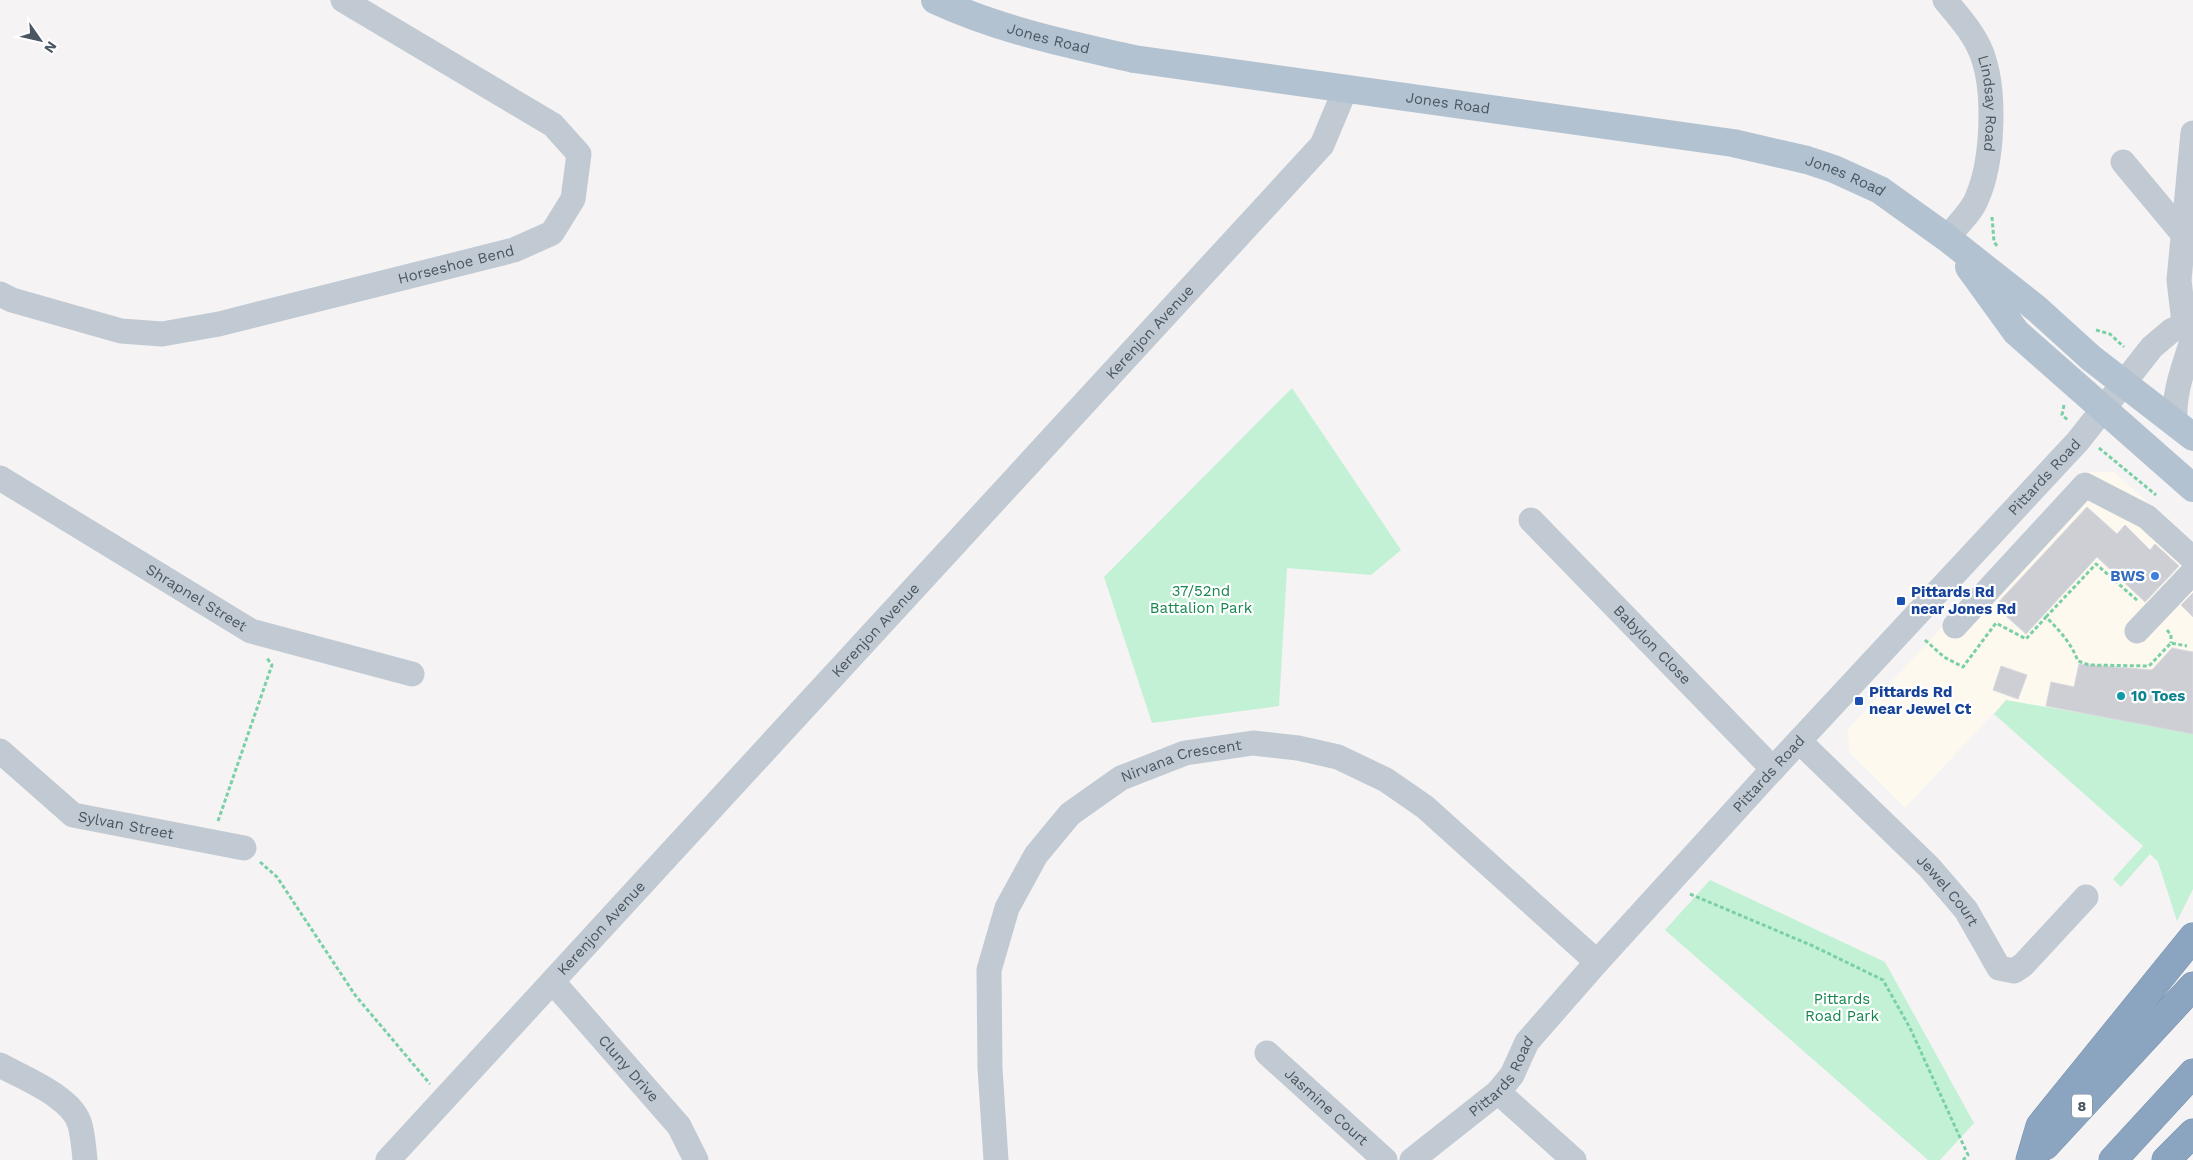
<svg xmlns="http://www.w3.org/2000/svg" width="2193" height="1160" font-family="'Work Sans',sans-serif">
<rect width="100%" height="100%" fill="#f5f3f3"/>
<path fill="#fdf9ef" d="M2085,472H2114L2193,544V733L2006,700L1905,808L1849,752L1848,729Z"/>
<path fill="#c3f1d5" d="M1292,388L1401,550L1371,575L1287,568L1279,706L1152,723L1104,577Z
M2006,700L2193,733V889L2177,921L2158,862L2150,854L2121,887L2113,879L2143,846L1994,714Z
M1710,880L1885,962L1974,1123L1940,1160H1928L1665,930Z"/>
<path fill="#cdcfd5" stroke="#d7d9de" d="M2087,507L2117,534L2125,525L2150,550L2155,544L2179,566L2145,602L2097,557L2026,634L1995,606Z
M2193,593V617L2181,605Z
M2172,648L2193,652V734L2046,706L2051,682L2074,687L2079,664L2152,670Z
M2001,666L2027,675L2018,699L1993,690Z"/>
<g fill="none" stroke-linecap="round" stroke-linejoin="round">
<defs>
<path id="highway" d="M2045,1146L2193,986
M2030,1160L2040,1126L2193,937
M2113,1160L2193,1073
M2166,1160L2193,1133"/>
</defs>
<use href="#highway" stroke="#7690ad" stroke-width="29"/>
<path stroke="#7ad0a6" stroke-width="3" stroke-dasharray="4 2.5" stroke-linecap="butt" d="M1992,217L1994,242L1998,247
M2096,330L2110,334L2124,347
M2064,405L2062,415L2069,421
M2099,448L2156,495
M2046,617L2096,564L2138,601
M2167,630L2171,635V643
M1925,640L1944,657L1963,667L1996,623L2026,639L2046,617C2060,631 2071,643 2078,661L2089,665L2149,666L2171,643L2187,646
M218,821L272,665L267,658
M260,862L277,877L355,995L430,1084
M1690,894L1813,946L1883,980L1910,1028L1968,1155L1963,1160"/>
<g stroke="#c1cad2" stroke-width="25">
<path id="s1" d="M1945,0C1959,17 1974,33 1982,54C1996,92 1993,162 1977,198C1972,212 1956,226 1947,238"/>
<path d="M2123,162L2183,234"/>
<path id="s2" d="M0,294L12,300L121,331L162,334L219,324L514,250L552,233L573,199L579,154L553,125L343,0"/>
<path d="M2184,323L2179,280L2193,133"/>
<path d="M2175,423C2173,393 2184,366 2193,338"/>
<path id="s3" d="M0,478L251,631L412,674"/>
<path id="s4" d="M1531,520L1773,769"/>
<path d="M1955,626L2085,485L2147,517L2193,559"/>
<path d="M2137,631L2193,572"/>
<path id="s5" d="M1799,741L1929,867L1966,910L1999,968L2014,971L2023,965L2086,897"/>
<path id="s6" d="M0,751L73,815L244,848"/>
<path id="s7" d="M553,982L679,1126L696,1160"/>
<path id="s8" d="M1267,1053L1385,1160"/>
<path d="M0,1065C23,1078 73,1097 80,1125C83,1136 84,1149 85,1160"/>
<path d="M1498,1092L1574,1160"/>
<path id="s9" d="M388,1160L1322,145L1345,90"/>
<path id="s10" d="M996,1160L990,1068L989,970L1007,908L1036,855L1070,814L1121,778L1185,753L1253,743L1298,748L1338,757L1386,780L1425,807L1597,962"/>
<path id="s11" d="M1412,1160L1498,1092L1512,1075L1527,1042L1597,962L1773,769L2078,441L2152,347L2171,331L2193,320"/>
</g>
<g stroke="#b3c2d1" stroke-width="28">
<path id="s12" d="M935,0C997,29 1067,44 1134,59L1733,143L1807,160L1834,169L1880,190L1947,238L2037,309L2091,358L2193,437"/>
<path d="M1969,267L2016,332L2193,488"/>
</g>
<use href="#highway" stroke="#8ba5c1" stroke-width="28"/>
</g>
<circle fill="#3f7fe0" stroke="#fff" stroke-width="2" cx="2155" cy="576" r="5"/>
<g fill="#1a4fb4" stroke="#fff" stroke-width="2">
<rect x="1896" y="596" width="10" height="10" rx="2.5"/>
<rect x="1854" y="696" width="10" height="10" rx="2.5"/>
</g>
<circle fill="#0f9aa8" stroke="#fff" stroke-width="2" cx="2121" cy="696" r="5"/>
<g text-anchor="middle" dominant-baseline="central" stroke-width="4.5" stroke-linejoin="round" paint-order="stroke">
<rect fill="#fff" stroke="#808990" stroke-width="1" x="2072" y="1094.5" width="20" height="23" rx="4"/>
<g font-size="14" font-weight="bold" fill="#4a5661">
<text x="2082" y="1106">8</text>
</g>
<g font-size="15" fill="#4a5661" stroke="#fff">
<text stroke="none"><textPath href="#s12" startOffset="120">Jones Road</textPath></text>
<text stroke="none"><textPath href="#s12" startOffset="525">Jones Road</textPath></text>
<text stroke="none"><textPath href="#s1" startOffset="116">Lindsay Road</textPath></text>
<text stroke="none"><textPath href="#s12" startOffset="930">Jones Road</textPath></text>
<text stroke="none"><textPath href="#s2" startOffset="470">Horseshoe Bend</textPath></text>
<text stroke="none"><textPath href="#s9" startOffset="1125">Kerenjon Avenue</textPath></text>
<text stroke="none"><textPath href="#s11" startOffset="934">Pittards Road</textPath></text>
<text stroke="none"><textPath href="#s3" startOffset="230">Shrapnel Street</textPath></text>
<text stroke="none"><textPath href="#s9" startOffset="720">Kerenjon Avenue</textPath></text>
<text stroke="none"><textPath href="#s4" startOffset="174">Babylon Close</textPath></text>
<text stroke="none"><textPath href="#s10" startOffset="494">Nirvana Crescent</textPath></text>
<text stroke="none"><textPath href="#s11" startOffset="529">Pittards Road</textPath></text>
<text stroke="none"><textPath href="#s6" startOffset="151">Sylvan Street</textPath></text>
<text stroke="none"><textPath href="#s5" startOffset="211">Jewel Court</textPath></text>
<text stroke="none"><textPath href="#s9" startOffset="315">Kerenjon Avenue</textPath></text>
<text stroke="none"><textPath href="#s7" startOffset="115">Cluny Drive</textPath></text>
<text stroke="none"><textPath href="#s11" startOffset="124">Pittards Road</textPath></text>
<text stroke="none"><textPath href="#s8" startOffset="80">Jasmine Court</textPath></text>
</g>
<g font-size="15" font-weight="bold" fill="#366cbe" stroke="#fff" text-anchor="end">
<text x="2145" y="576">BWS</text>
</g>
<g font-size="15" fill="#17864f" stroke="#fff">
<text x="1201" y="591">37/52nd<tspan x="1201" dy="17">Battalion Park</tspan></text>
<text x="1842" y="999">Pittards<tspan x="1842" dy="17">Road Park</tspan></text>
</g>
<g font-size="15" font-weight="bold" fill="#164399" stroke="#fff" text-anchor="start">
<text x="1911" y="592">Pittards Rd<tspan x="1911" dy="17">near Jones Rd</tspan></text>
<text x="1869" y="692">Pittards Rd<tspan x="1869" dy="17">near Jewel Ct</tspan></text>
</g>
<g font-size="15" font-weight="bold" fill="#0d838f" stroke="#fff" text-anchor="start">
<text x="2131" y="696">10 Toes</text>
</g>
</g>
<g transform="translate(40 40) rotate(124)" stroke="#ffffff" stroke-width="4" paint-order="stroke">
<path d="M0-4L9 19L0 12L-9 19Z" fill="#4a5661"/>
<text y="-8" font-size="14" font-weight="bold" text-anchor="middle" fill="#4a5661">N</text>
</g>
</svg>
